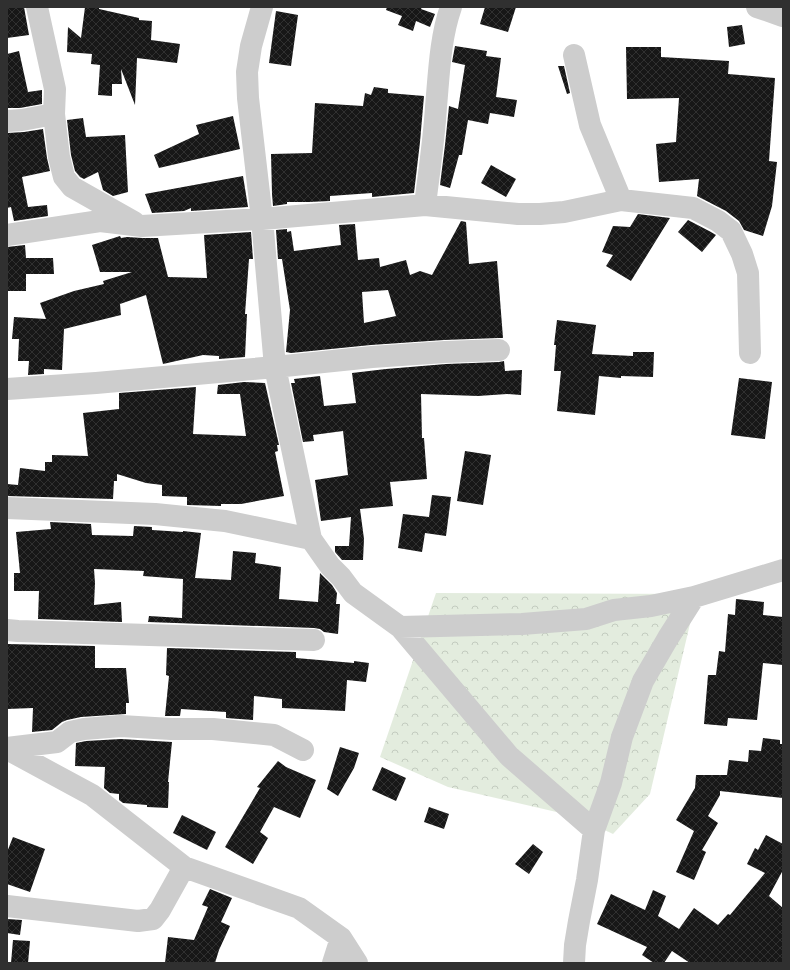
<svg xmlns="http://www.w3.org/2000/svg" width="790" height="970" font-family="Overpass,sans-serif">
<defs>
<pattern id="forest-crowns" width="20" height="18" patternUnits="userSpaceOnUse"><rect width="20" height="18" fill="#e3ecde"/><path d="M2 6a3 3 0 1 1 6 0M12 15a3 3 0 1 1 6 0" fill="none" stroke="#c3cbbf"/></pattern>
<pattern id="building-cross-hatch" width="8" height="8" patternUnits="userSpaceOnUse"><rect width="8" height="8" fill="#171717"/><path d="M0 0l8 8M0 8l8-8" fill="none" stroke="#303030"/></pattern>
</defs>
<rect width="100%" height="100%" fill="#fff"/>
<path fill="url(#forest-crowns)" d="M436,593L697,594L650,794L613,834L578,817L448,787L380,757Z"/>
<path fill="url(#building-cross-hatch)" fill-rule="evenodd" d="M7,7H25V8L24,7L29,35L7,38Z
M85,7H99V9L139,18V20L152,21L151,40L180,44L177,63L137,58L135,105L121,69L122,84H112V96L98,95L100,65L91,64L92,54L67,52L68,27L81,38Z
M387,7H422L421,9L435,14L430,27L416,21L413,31L398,25L402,16L386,10Z
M485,7H516L508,32L480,24Z
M276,11L298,15L291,66L269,63Z
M742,25L745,44L729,47L727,27Z
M455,46L487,51L486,56L501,58L496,97L517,100L514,117L490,113L488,124L468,120L462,155H459L450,188L440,185L445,145L449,106L458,109L465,65L452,62Z
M626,47H661V57L729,61L728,74L775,78L769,161L777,162L772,206L763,236L744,230L739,221L726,211L697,196L699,179L659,182L656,144L676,142L679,98L627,99Z
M19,51L28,92L42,90V104L20,108H7V54Z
M558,66H564L570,93L567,94Z
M374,87L388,89V93L424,96L420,142L414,193L372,197V193L330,196V201L309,202H287V204L273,206L272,194L271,154L312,153L315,103L363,106L365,93L371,95Z
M233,116L240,149L159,168L154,155L199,134L196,125Z
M83,118L86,137L125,135L128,192L113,196L103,190L98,172L84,179L80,177L75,171L71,155L67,120Z
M43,129L47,158L50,171L22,177L28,207L47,205L48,216L14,221L11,207L7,208V133L24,132Z
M491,165L516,179L506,197L481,183Z
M243,176L248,207L191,211V208L184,211L152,213L145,194Z
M638,214L670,218L631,281L606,266L613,255L602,252L613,226L630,227Z
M688,220L711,232L716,235L702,252L678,232Z
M461,221L466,222L469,264L497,261L503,338H499L444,340L371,345L291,353L286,352L290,310L282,259H278L276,230L287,229V232L291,231L294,251L341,245L339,225L355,224L358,260L379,258L380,267L406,260L410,275L420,271L432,275ZM388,290L396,316L364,323L362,292Z
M251,232L253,259H249L245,314H247L245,357L219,359V356L203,355L163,364L146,295L120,304L121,315L64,329L62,370L44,369V374L28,375L29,361H18L19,339H12L14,317L46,319L40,303L74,291L104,284L103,281L132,272H100L92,245L120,236L121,238L127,237L143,238H158L168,277L207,278L204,235Z
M25,245L26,258H53L54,274H26V291H7V247Z
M557,320L596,325L592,354L633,356V352H654L653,377L621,376V378L599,376L595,415L557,411L561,371H554L556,345H554Z
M504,361L505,371L522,370L521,395L507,394L478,396L421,394L422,438H424L427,479L390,482L393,506L360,509L364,539L363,560H342L335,552V546H349L351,517L321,521L315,480L348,475L343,431L313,435L314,441L303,442L291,383H295L294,379L320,376L324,406L356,403L352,373L386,369L446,364L499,362Z
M739,378L772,382L765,439L731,435Z
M244,382L265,383L279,445H277L278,451L275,452L284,496L241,504H221V506L187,505V497L162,496V485L146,483L117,474V481H114L113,499L7,496V484L18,485L20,468L45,471V462H52V455L88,456L83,413L119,409V393L196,387L193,434L246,436L240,394H217L218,385Z
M465,451L491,455L483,505L457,501Z
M432,495L451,497L446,536L425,533L422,552L398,548L403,514L429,517Z
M50,522L91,524L92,535L133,536L134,526L152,527V530L183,532V531L201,533L195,578L231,580L233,551L256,553L255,563L281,567L279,599L318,602L320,573L332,585L337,593L336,604H340L338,634L324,632L320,629L314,628L148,622L149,616L182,618L183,579L143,576L144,571L94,569L95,583L94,605L121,602L122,622L38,619L39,591H14V573H20L16,532L51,529Z
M736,599L764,602L763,615L783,617V665L763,663L757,720L728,718L727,726L704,724L708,675H716L719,651L725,652L728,614L735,615Z
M7,644L95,646V668H126L129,703H126V714L81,717L67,720L62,722L52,730L32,732L33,708L7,709Z
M167,648L296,652V658L354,663V661L369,663L366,682L347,680L345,711L282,708V699L254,696L253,720L226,718V712L181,709L180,716H165L169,676L166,675Z
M763,738L780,740V744H783V798L720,791V795L708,816L718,823L702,850L706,852L694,880L676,872L694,831L676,820L695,788L696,775H727L729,760L748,762L749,750L761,751Z
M121,739L172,742L168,782H169L168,808L147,807V805L123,803L119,800V794L110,793L104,788L105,767L75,766L76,743L86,741Z
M340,747L359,753L354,768L338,796L327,789Z
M278,761L286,767L316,780L300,818L274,807L260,832L268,838L253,864L225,847L260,788L257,787Z
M382,767L406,778L396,801L372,790Z
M429,807L449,814L444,829L424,822Z
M182,815L216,832L207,850L173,833Z
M766,835L783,844V870L769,896L783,908V963H690L672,951L664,963H654L642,955L647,947L597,924L611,894L645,910L653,890L666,896L658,916L679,929L694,908L718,925L728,914L730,915L765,873L747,864L755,848L758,850Z
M13,837L45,849L30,892L7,884V852Z
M533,844L543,852L529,874L515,864Z
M210,889L232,898L221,922L230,926L219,950L215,963H165L168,937L194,940L208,907L202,905Z
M7,919L22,920L20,935L7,933Z
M13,940L30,941L28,963H11Z"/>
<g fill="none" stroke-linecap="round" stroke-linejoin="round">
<path stroke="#cdcdcd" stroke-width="22" d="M37,7L55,89L54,114L59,157L64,177L72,187L134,222
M262,7L251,46L247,72L248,98L262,219L275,367L311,539L330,566L341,577L353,593L400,627L509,756L594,830
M757,7L783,16
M574,55L590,125L621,200
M7,121L22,120L54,114
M425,205C429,172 434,140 436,107C439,74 440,38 451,7
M7,235L100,221L142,226L262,219L425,205L518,214H540L564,212L621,200L693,208L718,221L731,231L742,254L748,273L750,353
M7,389L96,383L275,367L372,357L445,352L499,350
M7,508L155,514L225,521L311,539
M400,627L522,624L586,619L614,610L651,606L694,597
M7,630L18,631L314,640
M7,748L57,742L70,732L84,729L121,726L171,729H213L274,735L303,750
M7,749L92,795L184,867L299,908L341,938L357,963
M7,906L138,921L153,919L160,910L184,867
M333,963L341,938
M574,963L575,945L579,921L587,880L594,830L611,783L622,737L643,681L668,638L694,597L783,570"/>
</g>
<rect width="790" height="970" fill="none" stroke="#303030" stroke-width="16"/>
</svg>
